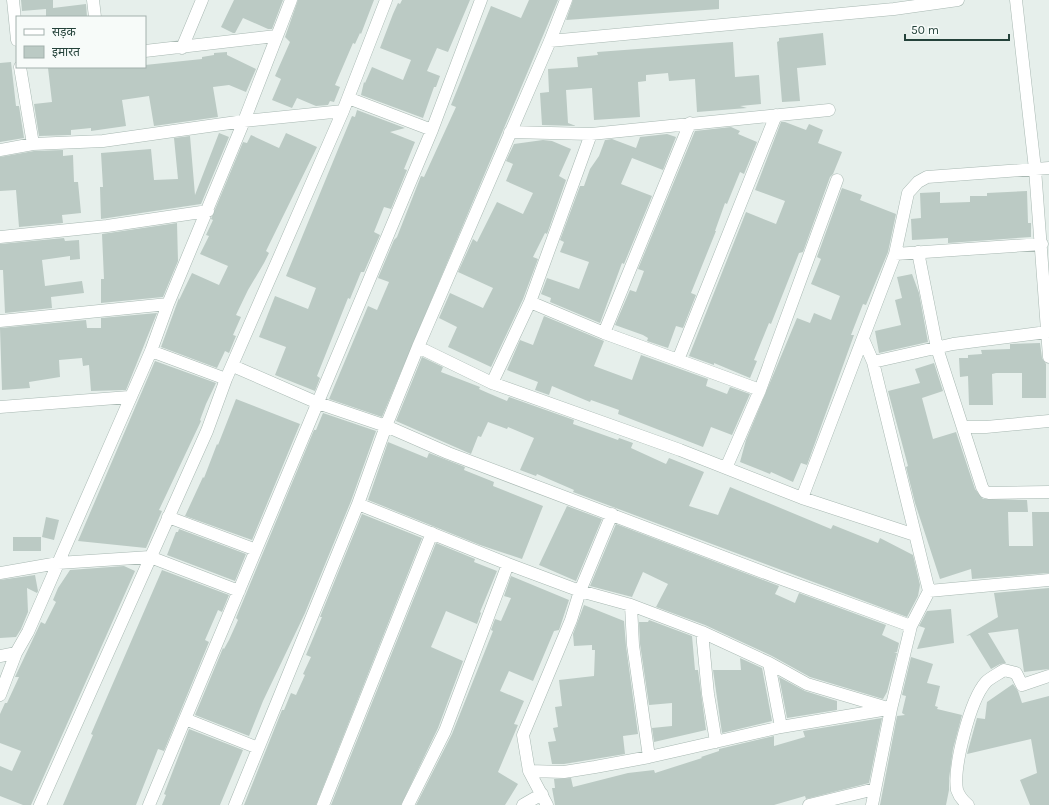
<svg xmlns="http://www.w3.org/2000/svg" width="1049" height="805" font-family="Karla,'Noto Sans Devanagari',sans-serif">
<rect width="100%" height="100%" fill="#e6efeb"/>
<path fill="#bbcac4" d="M21,0H53V8L86,4L87,17H46V9L22,11Z
M234,0H283L272,29H268L243,18L235,33H233L221,27Z
M298,0H374L361,34L360,33L355,44L353,43L335,85L340,87L334,102L330,101L328,105L316,106L297,98L292,108L272,100L281,79L275,76L290,42L285,37Z
M402,0H470L448,52L437,48L427,71L440,76L436,87H434L423,118L361,95L364,82L365,83L372,67L403,80L411,60L380,48L393,14L398,3L400,4Z
M529,0H558L382,417L329,399L368,306L377,310L389,282L378,278L394,240L397,237L421,176L424,177L456,107L451,105L491,6L521,18Z
M573,0H719V9L566,20Z
M823,33L826,65L797,68L800,101L782,102L777,42L779,41V38Z
M733,42L735,77L759,75L761,104L740,106L747,108L697,112L695,79L669,81L668,73L646,75V81L638,82L640,117L594,120L592,88L566,90L568,123L576,126L542,125L540,93L549,92L548,69L578,67L577,57L598,55L597,52Z
M227,52V55L256,69L246,92L229,85L213,87L218,117L154,126L149,96L122,100L126,126L91,131V128L71,130V135L39,136L34,104L52,102L48,68L145,67V65L202,59V57L214,55V53Z
M11,62L16,106H19L24,138L0,142V63Z
M357,110L405,128L390,132L415,142L404,169L407,170L391,209L384,207L374,232L380,235L364,272H361L350,299L348,298L317,376L320,378L315,391L275,375L286,347L259,337L275,296L308,309L316,288L286,276L339,147L352,116L355,117Z
M781,122H785L806,130L809,124L823,130L818,143L842,152L833,174L830,177L803,252L799,253L771,324L769,323L754,360L757,361L750,378L714,363V365L689,356L746,212L776,224L785,201L755,190Z
M731,127L740,131L738,134L757,142L744,174L740,172L727,204L725,203L715,231H716L691,293L696,295L683,328L676,326L668,348L647,341L648,338L643,335L615,325L630,290L636,292L644,271L638,269L695,131Z
M219,133L229,137L201,204L101,219L100,187H103L101,153L151,149L154,180L178,179L174,138L190,136L195,195Z
M286,133L317,147L266,251L269,253L264,263L248,290L236,315L241,317L233,335L236,336L229,353L225,351L217,368L161,347L179,298V300L192,273L219,285L228,266L200,254L209,236L206,235L213,220L211,219L243,142L247,143L251,135L279,148Z
M667,134L676,137L663,170L632,158L621,184L652,196L624,264L622,263L600,323L550,302L551,298L541,294L547,278L579,289L589,262L560,252L564,242L560,240L580,186H584L590,169L599,156L605,140L612,139L636,148L640,137Z
M543,140L552,141L571,149L559,176L566,180L547,234L545,233L533,257L538,259L523,299L491,367L448,347L457,327L439,318L450,293L483,308L493,288L458,272L473,239L477,242L497,202L523,214L533,193L506,181L513,164L506,161L514,144Z
M63,150V156L73,155L74,182H78L81,213L62,215L63,223L19,227L16,190L0,191V157L34,151Z
M842,188L862,195L860,200L896,214L888,252L866,305L863,304L851,335H854L807,465L801,463L793,482L771,472L770,474L740,462L746,440L797,318L810,323L814,313L831,320L840,296L811,284L821,259L817,257Z
M1027,191L1028,223H1031V237L948,243V238L912,240L911,219L921,218L920,193L940,192V203L970,202V196H987V193Z
M177,223L178,261L163,297L101,303V279H104L102,234Z
M64,238L65,241L79,240L80,259L70,260V256L42,260L45,286L82,281L84,293L51,297L52,308L5,313L3,270H0V244Z
M912,274L919,293L928,342L879,353L875,331L901,325L895,300L902,298L897,277Z
M157,313L126,390L91,391L89,365L83,366L82,358L59,360L60,377L29,382L30,388L2,390L0,328L86,320L87,328H101V318Z
M544,316L604,341L594,366L632,380L641,355L708,379L706,386L727,394L730,387L750,394L732,435L711,427L703,447L618,414L619,410L591,400L590,402L552,386L549,395L535,390L538,382L507,370L520,340L533,345Z
M1040,343L1042,358L1046,364V398H1022V373H996L992,374L993,405H969L968,376L960,377L959,358H968V355L982,354L981,350L1010,349V344Z
M422,357L443,367L441,372L480,387L479,389L488,393L507,401L509,397L574,420L573,424L618,440L619,438L633,443L631,448L666,464L669,458L704,472L689,506L718,515L730,487L831,529L833,525L878,543L880,538L913,555L920,585L918,596L907,617L573,492L574,490L537,474L536,476L520,470L534,438L508,427L507,429L488,422L481,437L478,436L471,454L396,421Z
M155,361L216,383L206,404L200,420L201,421L159,510L162,511L146,548L78,541Z
M934,363L943,391L922,398L933,439L956,432L975,489L983,499L1027,500L1028,512H1008L1009,546H1033L1032,512H1049V573L972,579L971,569L940,579L915,503L906,467L908,466L888,391L920,383L915,369Z
M236,399L300,424L252,540L185,516L203,477L204,478L217,444L218,445Z
M323,413L376,431L351,501L305,613L263,701L249,736L195,715L223,648L224,649L229,640L238,620L236,618L314,430H316Z
M388,442L427,458L429,453L465,467L464,470L494,482L493,486L543,506L522,559L480,545L368,500Z
M567,506L602,519L576,581L539,565Z
M362,514L422,538L316,805H244L282,710H284L291,693L296,695L305,675L303,674L311,657L306,655L322,617H320Z
M46,517L59,520L54,540L42,537Z
M616,524L779,586L775,594L795,603L799,593L886,625L882,635L899,643L897,652H894L897,653L887,692L883,699L810,677L772,656L705,625L656,607L668,584L643,572L632,597L590,586Z
M179,529L246,554L235,581L167,555L176,532H178Z
M13,537H41V551H13Z
M436,543L475,559L474,562L497,571L480,612L481,613L477,624L446,611L431,647L463,661L438,728L401,805H331Z
M124,566L135,571L31,805H23L0,796V766L12,771L21,751L0,743V714L5,703H7L19,677H15L41,622L45,624L56,602L53,600L58,588L70,570Z
M162,570L229,595L222,612L218,610L205,640L209,642L164,751L158,749L136,805H63L93,735L91,734Z
M35,575L38,591L37,593L27,588L28,612L21,629L16,637L0,638V580Z
M511,576L569,600L559,630L554,631L533,681L509,671L500,691L524,701L514,724L518,725L498,772L518,784L505,805H416L452,734L493,631L491,630L495,619L501,621L511,598L504,596Z
M1049,588V669L1024,672L1018,629L988,633L1006,663L1000,664L991,669L970,635L966,636L998,617L994,593Z
M584,605L624,621L626,646L638,734L623,736L625,754L564,764H552L548,742L556,741L553,728L558,727L555,707L562,706L559,680L594,676L595,650H592V645L574,646L573,634Z
M951,609L954,643L917,649L925,628L919,626L927,611Z
M649,620L692,636L695,670H698L706,730L654,742L652,728L672,726V703L649,705L640,644L639,622H648Z
M911,657L933,664L927,683L940,686L935,706L938,707L937,709L962,715L953,749L949,779V790L946,805H880L897,716L905,715L902,713L906,696L902,695Z
M740,658L762,668L772,721L722,733L713,670H741Z
M779,677L805,691L837,701V710L787,718Z
M1013,684L1018,691L1022,703L1049,696V805H1030L1020,780L1037,773L1031,739L967,754L977,718L985,719L987,702Z
M882,718L869,783L806,799L805,796L774,805H555L552,788H555L554,779L571,778L573,787L628,773L654,770L655,773L702,758L701,757L719,751V749L774,736V746L805,737L803,731Z
M189,729L243,750L220,805H162L166,795L164,794Z"/>
<g fill="none" stroke-linecap="round" stroke-linejoin="round">
<defs>
<path id="street" d="M13,0L17,40
M93,0L95,17
M1016,0L1035,169L1049,357
M550,41L894,9L958,0
M182,48L202,0
M145,51L276,36
M20,67L33,144
M348,98L432,130
M510,132L591,134L829,110
M0,150L33,144L103,141L244,121L343,111
M0,237L107,226L208,211
M918,252L937,348L982,487L985,492L989,493L1049,492
M895,254L1042,244
M530,302L604,333L760,390
M0,321L168,304
M604,333L690,123
M863,339L873,362L929,591L911,626L891,709L872,805
M418,347L492,383L680,450L802,498L915,535
M151,351L226,379
M678,360L776,115
M873,362L953,344L1047,332
M233,366L318,403L386,426L448,453L776,577L911,626
M492,383L530,302L591,134
M0,407L129,397
M963,427H986L1049,421
M726,468L760,390L837,180
M802,498L895,254L908,193L918,182L927,177L1049,168
M358,504L508,564L580,591L631,605L702,632L769,663L807,684L891,709
M168,517L256,550
M0,573L58,563L150,557L239,591
M929,591L1049,580
M631,605L633,645L649,757
M702,632L708,694L716,742
M0,656L16,653
M769,663L781,727
M0,695L16,653L28,632L151,351L168,304L244,121L291,0
M185,719L258,748
M529,771L564,772L595,767L649,757L781,727L888,709
M40,805L207,431L226,379L343,111L386,0
M149,805L432,130L481,0
M235,805L358,504L386,426L418,347L550,41L566,0
M323,805L432,533
M408,805L445,731L508,564
M523,805L542,794
M547,805L529,771L523,735L571,620L580,591L612,514
M809,805L875,789
M968,805C963,801 959,796 957,790C953,767 970,700 986,682C990,678 998,674 1004,670L1016,673L1022,685L1049,676"/>
</defs>
<use href="#street" stroke="#a8b8b2" stroke-width="13"/>
<use href="#street" stroke="#fff" stroke-width="12"/>
</g>
<rect x="16" y="16" width="130" height="52" fill="#f7fbf9" stroke="#a3b1ad"/>
<rect x="24" y="29" width="20" height="6" fill="#ffffff" stroke="#a3b1ad"/>
<text x="52" y="36" font-size="12" fill="#24423a">सड़क</text>
<rect x="24" y="46" width="20" height="12" fill="#bbcac4" stroke="#a3b1ad"/>
<text x="52" y="56" font-size="12" fill="#24423a">इमारत</text>
<path d="M905 34v6h104v-6" fill="none" stroke="#24423a" stroke-width="2"/>
<text x="911" y="34" font-size="12" fill="#24423a" stroke="#f7fbf9" stroke-width="3" paint-order="stroke">50 m</text>
</svg>
